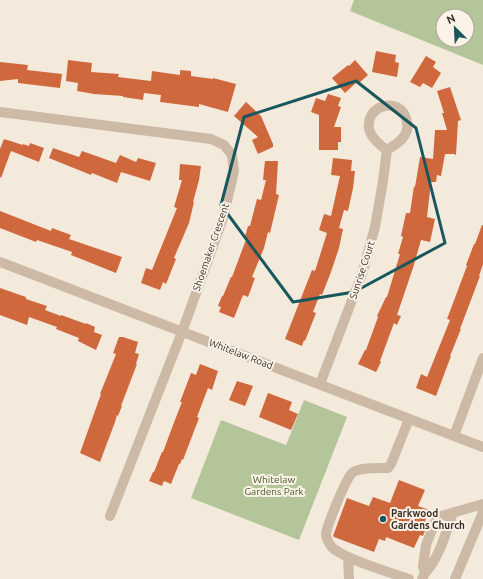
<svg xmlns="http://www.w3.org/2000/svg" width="483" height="579" font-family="Ubuntu,sans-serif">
<rect width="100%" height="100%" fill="#f4eadb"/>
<path fill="#b4c59a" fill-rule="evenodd" d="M354,0H483V65L350,11ZM443,16H467V40H443Z
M304,400L347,417L299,540L191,498L221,420L286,445Z"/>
<path fill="#d0683d" d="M376,51L396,55L395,62L399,63L397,77L372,72Z
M426,56L436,62L433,67L441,73L432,88L423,83L420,87L410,82Z
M68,60L92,63L91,72L119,74L118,77L151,81L152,71L180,75V70L191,71V76L213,79V78L236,84L228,112L199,104V107L160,102L161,95L144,93L143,100L123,97V96L94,94L77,91L78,83L66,81Z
M355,60L368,75L359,83L358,81L345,93L332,78L348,65L349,66Z
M0,62L28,65L27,70L62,74L60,88L18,83V79L0,81Z
M450,87L461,120L458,121L456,155H455V154H445L441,176L437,175L436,182H431L427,217L435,219L430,242L421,240L413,268L397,315L401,316L397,325L394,323L380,361L381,362L376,372L358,364L365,350H366L378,317L377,316L386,297H387L397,264L400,254H398L403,237L401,236L406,213H410L414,186L415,187L420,157L433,159L435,130H447L442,113H444L437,91Z
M328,94L341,98L338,106L341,107L334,127H341V142H338V150H319V115L311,112L316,98L325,101Z
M246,102L261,116L273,144V147L258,154L252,140L258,137L234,116Z
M4,139L23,145V144L29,146L30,143L44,148L39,162L11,151L1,178L0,177V149Z
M53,148L79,157L82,151L116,163L120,155L136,162L138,158L156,163L150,181L121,172L117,183L92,173L91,175L49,158Z
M333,158L352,160L351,171H355L353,188L348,211L344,210L339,228L343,229L339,248L331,272L322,295L320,294L313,312L316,313L305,341L304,340L302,346L285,339L312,270L315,271L327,233L319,230L324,214L331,216L340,176L331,175Z
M265,161H278L276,194L279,195L270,233L268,232L264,248L252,277L255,278L248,297L243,295L234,318L219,312L221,307L218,306L222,296H223L231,277H232L247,237H245L248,226H250L257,199L261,200L266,180H263Z
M180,164L201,166L199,180L193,202H194L189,223L174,258L176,259L166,284L163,282L160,290L141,283L146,268L152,270L177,208L174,207L182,180H179Z
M0,211L51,231L52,228L71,235L69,239L122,257L116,273L71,255L72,252L37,240L36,242L0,228Z
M482,225H483V264L479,276H480L460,329H461L450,356H451L436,396L416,388L421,374L427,377L450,320L447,319L467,266L466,265L474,244H475Z
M0,288L26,297V299L47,306L45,310L61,316V315L86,324V323L95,327L94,332L102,335L96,350L78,341L79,338L56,329L57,327L29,317L27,325L0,315Z
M119,337H123L138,342L135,353L139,354L136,364H137L121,406H122L118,416L117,415L115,422L100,462L80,453L101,394H100L116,354L113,353Z
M200,364L218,371L212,390L208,388L197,417L199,418L183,460L182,459L180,464H179L171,484L164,481L162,486L149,481L153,472H154L162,452H163L173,425L182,402H180L191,373L196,375Z
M237,381L253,386L245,406L229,400Z
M268,393L292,402L289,410L298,414L291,430L259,417Z
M399,480L425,490L418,506L429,510L423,527L426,528L423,536L420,535L414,548L386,537L385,541L379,539L374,552L334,537L333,536L347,498L369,506L373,497L390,503Z"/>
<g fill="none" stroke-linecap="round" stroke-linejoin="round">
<path stroke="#cdbaa6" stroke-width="10" d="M0,112L211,139L224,145L232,155L234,171L223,218L182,332L110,516
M0,262L483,447
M320,384L362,274L375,227L383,181L387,150C397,144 410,136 407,122C402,93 361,106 370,132C373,139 381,146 387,150
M454,436L483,358
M348,557L349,579
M425,573C439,559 446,532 453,513
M409,579C392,573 340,558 331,546C329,543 326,537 326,534C327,525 346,479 352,473C359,467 379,468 388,468L391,464L409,419
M422,579L425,573L423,566L426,545L436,520L441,516L483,504
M455,579L483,512"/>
</g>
<path fill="none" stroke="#19575e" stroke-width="3" stroke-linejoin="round" d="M356,81L416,128L445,243L354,292L293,302L221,205L244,117Z"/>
<circle fill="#19575e" stroke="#fbf3e8" stroke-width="1.5" cx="383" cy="519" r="4"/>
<g text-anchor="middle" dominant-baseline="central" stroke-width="4" stroke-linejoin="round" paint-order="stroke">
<g font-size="10" fill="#392e28" stroke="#fbf3e8">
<text transform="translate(211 247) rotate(-71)">Shoemaker Crescent</text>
<text transform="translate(362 270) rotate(-72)">Sunrise Court</text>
<text transform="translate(241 354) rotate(21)">Whitelaw Road</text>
</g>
<g font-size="10" fill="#465929" stroke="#fbf3e8">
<text x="274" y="479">Whitelaw<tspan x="274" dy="12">Gardens Park</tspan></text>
</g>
<g font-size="10" font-weight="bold" fill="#392e28" stroke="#fbf3e8" text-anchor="start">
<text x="391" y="513">Parkwood<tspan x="391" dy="12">Gardens Church</tspan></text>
</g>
</g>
<g transform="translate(455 28) rotate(336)"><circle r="19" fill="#fbf3e8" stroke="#ada49b"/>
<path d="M0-3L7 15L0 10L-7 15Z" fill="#19575e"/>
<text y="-6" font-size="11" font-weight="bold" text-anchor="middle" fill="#392e28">N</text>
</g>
</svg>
